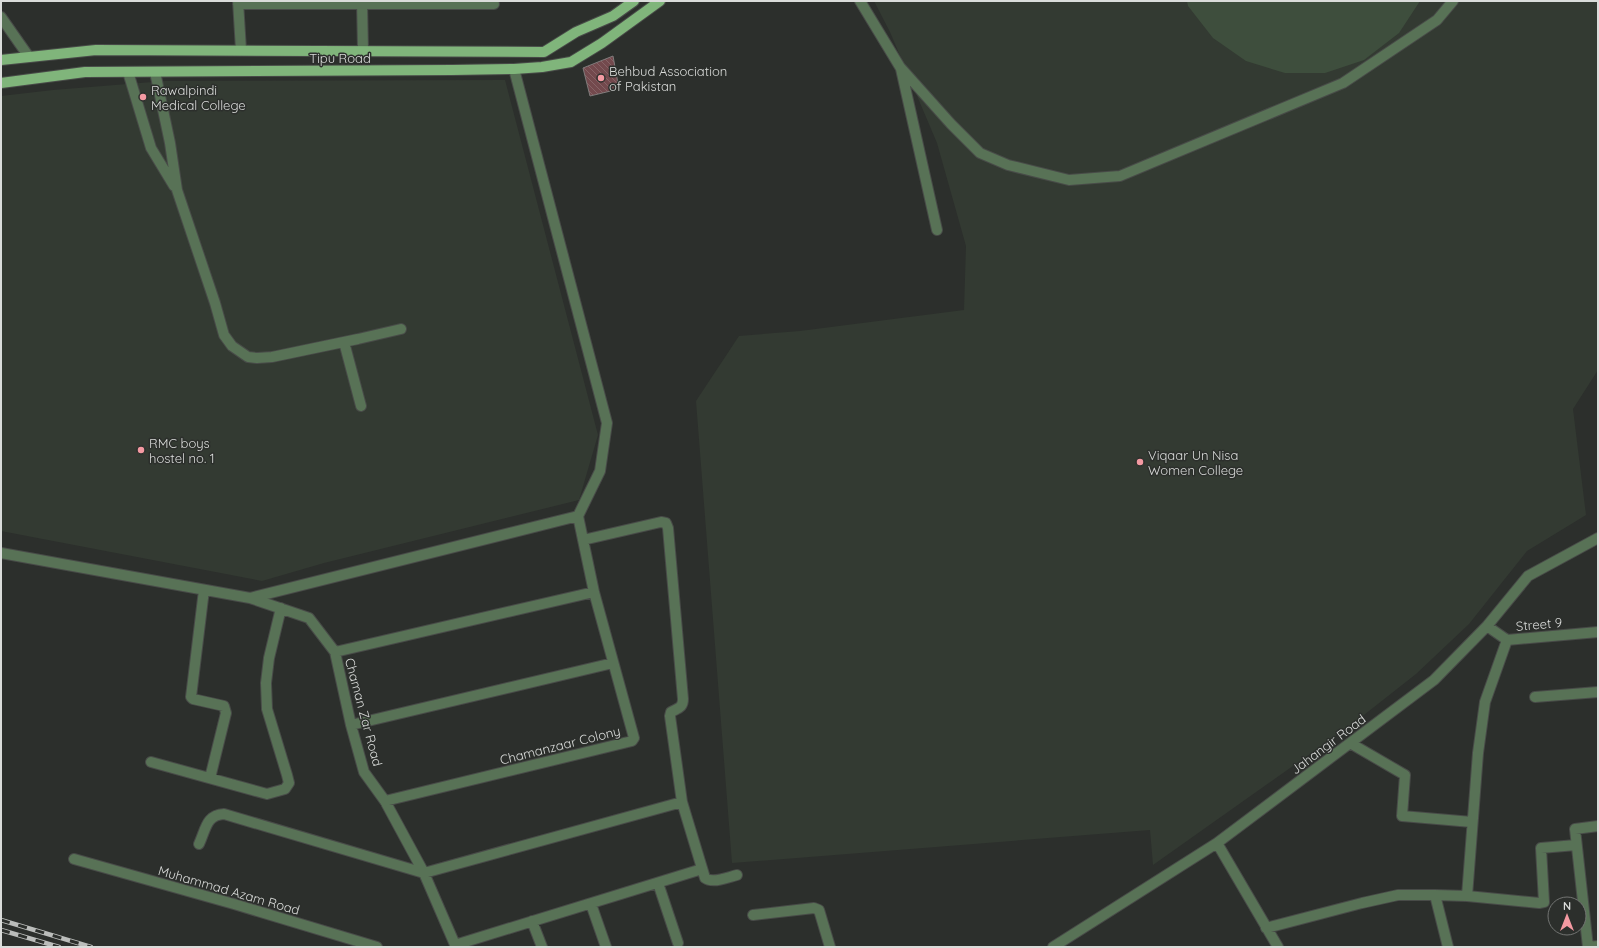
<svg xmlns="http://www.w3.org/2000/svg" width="1599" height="948" font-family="Quicksand,sans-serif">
<defs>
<pattern id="building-back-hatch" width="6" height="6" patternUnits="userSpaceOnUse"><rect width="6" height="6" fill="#73494d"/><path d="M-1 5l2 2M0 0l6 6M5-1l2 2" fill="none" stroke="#866366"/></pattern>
</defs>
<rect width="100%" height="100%" fill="#2c2f2c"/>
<path fill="#333a32" d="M874,1H1598V370L1573,409L1586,515L1527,551L1469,624L1416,674L1355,722L1153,865L1150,830L732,863L696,401L739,336L800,331L964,310L966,246L937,143L890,32Z
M505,80L598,435L579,500L324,563L262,581L1,531V96L53,90L165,81Z"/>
<path fill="#3e4e3d" d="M1187,1H1420L1399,33L1364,60L1325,73H1285L1246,61L1213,38L1188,6Z"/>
<path fill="url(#building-back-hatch)" stroke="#807b7b" d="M613,56L619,89L590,96L583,68Z"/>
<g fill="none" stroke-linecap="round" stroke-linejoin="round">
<defs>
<path id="minor" d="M238,1L241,50
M362,1L363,51
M860,1L900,67L951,124L980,153L1008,165L1069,180L1120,176L1343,83L1437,20L1453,1
M238,4H494
M1,17L29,57
M514,69L607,423L600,471L578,516
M901,69L937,230
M128,72L151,148L174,186
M155,72L170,143L177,190L215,303L224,335L232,346L248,357L257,358L272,357L358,339L401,329
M344,342L361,406
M583,540L661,522L666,523L668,528L683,699C683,708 678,708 671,712L670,716L682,802L705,878C713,884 728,877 737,875
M1,553L250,598L309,618L335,652L351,725L364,772L385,801L424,873L456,947
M204,590L191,697L193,699L224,706L226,713L210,778
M250,598L578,516
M1487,626L1507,640L1598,632
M335,652L594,592
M1535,697L1598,692
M351,725L613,663
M1350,743L1405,775L1402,816L1472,822
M151,762L267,794L285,789L289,783L287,775L267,709L266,683L269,658L281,608
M385,801L632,741L634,738L594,592L578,516
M1217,843L1278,947
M199,844C206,829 206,815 224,814L424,873L682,802
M74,859L234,904L377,947
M658,883L678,943
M1467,896L1539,903L1544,902L1541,848L1576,845
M591,904L606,947
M753,915L814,908L819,910L830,947
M532,921L542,947
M1266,928L1362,903L1398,895H1435
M455,945L702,869
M1053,947L1217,843L1434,680L1487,626L1528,576L1598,538
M1448,947L1435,895L1467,896L1478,753L1485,702L1507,640
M1588,947L1575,829L1598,826
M1588,947L1598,946"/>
<path id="major" d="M1,60L96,50L544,52L576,32L613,16L634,1
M1,83L85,72L452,70L514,69L542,67L571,62L602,43L660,1"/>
</defs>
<use href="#minor" stroke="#484b48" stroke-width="12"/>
<use href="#major" stroke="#484b48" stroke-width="12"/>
<use href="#minor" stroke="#587256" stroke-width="10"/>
<use href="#major" stroke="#80b57b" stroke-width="10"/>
<defs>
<path id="rail" d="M1,920L91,947
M1,930L59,947"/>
</defs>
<use href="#rail" stroke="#bbbdbb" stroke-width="4.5"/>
<use href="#rail" stroke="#2c2f2c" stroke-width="3" stroke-dasharray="9" stroke-linecap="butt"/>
</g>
<g fill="#f49aa2" stroke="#2c2f2c" stroke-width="1.5">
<circle cx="601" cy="78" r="4"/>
<circle cx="143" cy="97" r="4"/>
<circle cx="141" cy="450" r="4"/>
<circle cx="1140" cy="462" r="4"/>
</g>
<g text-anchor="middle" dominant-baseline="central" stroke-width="3" stroke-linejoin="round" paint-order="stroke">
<g font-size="13" fill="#dadcda" stroke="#2c2f2c">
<text x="340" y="58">Tipu Road</text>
<text transform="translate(1539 624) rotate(-5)">Street 9</text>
<text transform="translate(364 712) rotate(75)">Chaman Zar Road</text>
<text transform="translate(1328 744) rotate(-37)">Jahangir Road</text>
<text transform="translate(560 745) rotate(-14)">Chamanzaar Colony</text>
<text transform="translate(229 890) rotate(16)">Muhammad Azam Road</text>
</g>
<g font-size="13" fill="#dadcda" stroke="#2c2f2c" text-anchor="start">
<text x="609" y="71">Behbud Association<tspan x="609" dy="15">of Pakistan</tspan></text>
<text x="151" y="90">Rawalpindi<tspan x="151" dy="15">Medical College</tspan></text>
<text x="149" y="443">RMC boys<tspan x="149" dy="15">hostel no. 1</tspan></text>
<text x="1148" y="455">Viqaar Un Nisa<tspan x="1148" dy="15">Women College</tspan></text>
</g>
</g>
<rect width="1599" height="948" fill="none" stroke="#dadcda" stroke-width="4"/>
<g transform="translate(1567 916)"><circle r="19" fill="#2c2f2c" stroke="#727472"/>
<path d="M0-3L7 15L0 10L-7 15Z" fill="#f49aa2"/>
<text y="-6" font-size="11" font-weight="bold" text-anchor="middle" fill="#dadcda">N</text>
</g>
</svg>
